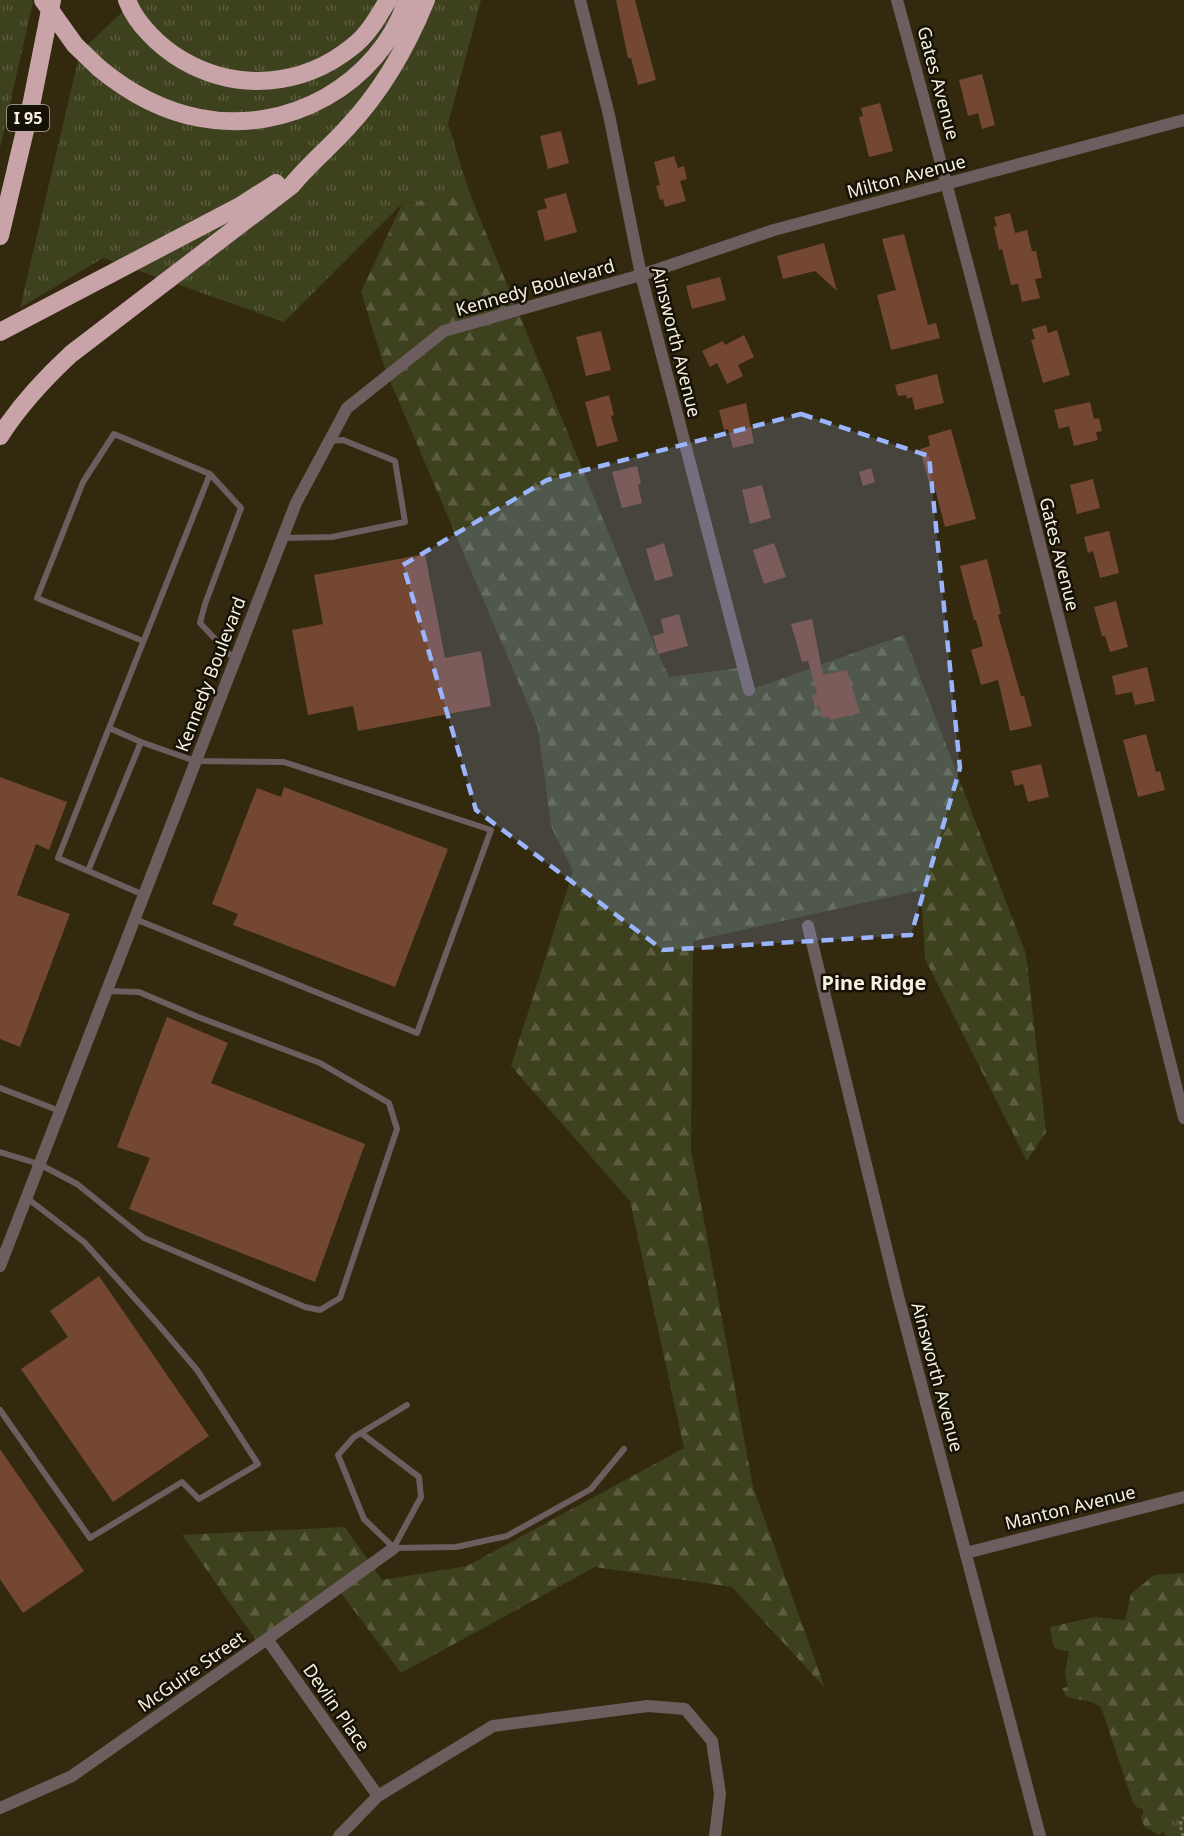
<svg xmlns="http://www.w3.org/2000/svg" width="1184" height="1836" font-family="'Noto Sans',sans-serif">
<defs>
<pattern id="grass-tufts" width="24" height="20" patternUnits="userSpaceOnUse" patternTransform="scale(1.5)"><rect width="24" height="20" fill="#3e411e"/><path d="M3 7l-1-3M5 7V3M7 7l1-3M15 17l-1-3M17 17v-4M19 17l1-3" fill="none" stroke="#5b5d3e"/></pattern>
<pattern id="forest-firs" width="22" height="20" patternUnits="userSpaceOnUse" patternTransform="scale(1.5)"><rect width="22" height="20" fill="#3e411e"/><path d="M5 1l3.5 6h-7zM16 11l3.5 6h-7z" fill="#5b5d3e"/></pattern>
</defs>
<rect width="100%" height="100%" fill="#32290e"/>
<path fill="url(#grass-tufts)" d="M0,0H32L33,2L0,148Z
M135,0H481L448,124L470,194L402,204L284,322L103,258L20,308L80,52Z
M1184,1796V1836H1166L1152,1811Z"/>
<path fill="url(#forest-firs)" d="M470,194L658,654L669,677L740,668L747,691L904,635L1026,954L1046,1132L1027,1161L925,959L921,890L693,941L691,1150L753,1487L825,1688L732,1587L595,1567L401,1673L341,1593L261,1647L182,1535L345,1527L382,1580L467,1566L684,1448L630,1201L511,1066L573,871L551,826L538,728L385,369L361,292L402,204Z
M1184,1573V1806L1178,1805L1173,1807L1169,1814L1167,1828L1159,1835L1144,1826L1141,1817L1143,1814V1809L1138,1808L1133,1803L1101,1707L1091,1702L1067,1697L1062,1689L1068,1686L1065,1675L1069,1651C1050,1651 1053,1643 1050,1627L1094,1617L1125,1620L1131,1594L1154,1575Z"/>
<path fill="#734732" d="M616,0H635L656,80L638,85L631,58H628Z
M982,74L995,125L982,129L978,113L968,116L959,80Z
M880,103L893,151L869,157L859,117L863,116L861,108Z
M561,131L569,163L548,169L540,136Z
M674,156L678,168L684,166L687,179L680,181L686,201L665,207L663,199L660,200L656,186L660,185L654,162Z
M566,193L577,232L545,241L537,211L547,208L544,199Z
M1010,213L1015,233L1027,230L1032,251H1036L1042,278L1035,279L1040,298L1022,302L1018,284L1011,285L1002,249L999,250L994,227L997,226L994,217Z
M904,234L928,325L936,323L940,338L891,350L877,295L896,290L882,239Z
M824,243L837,291L815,271L783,279L777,256Z
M720,277L726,300L692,309L686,286Z
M1046,325L1048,333L1057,330L1070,375L1043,383L1031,340L1035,339L1032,329Z
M601,331L611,370L586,376L576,337Z
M744,335L754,357L738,365L743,376L727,384L717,363L710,367L702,351L723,341L725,345Z
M937,374L944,403L915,410L912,397L907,399L906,395L898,396L895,385Z
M609,395L614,415L611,416L618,441L597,447L585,402Z
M1090,402L1094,419L1099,418L1102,431L1096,432L1098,440L1074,446L1069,426L1059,429L1054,410Z
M746,403L754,443L733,448L728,429L724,430L719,410Z
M951,429L976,519L945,527L933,481L929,482L920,449L930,446L928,436Z
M637,466L641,484L638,485L642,503L622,508L612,472Z
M871,468L875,482L863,486L859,472Z
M1093,479L1100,508L1077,514L1070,485Z
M762,485L771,518L750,524L742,490Z
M1109,531L1119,573L1100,578L1093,551L1088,553L1084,537Z
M664,543L673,576L655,581L646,549Z
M774,543L786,577L764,584L753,550Z
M425,554L445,658L481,651L491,706L358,731L353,706L308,715L292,630L323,624L314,575Z
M987,559L1001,614L998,615L1021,696H1024L1032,726L1010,731L998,680L981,685L971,650L983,646L976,620H974L960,566Z
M1116,601L1128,647L1110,652L1105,636H1102L1094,607Z
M679,614L688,646L658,654L653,636L664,633L661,619Z
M812,619L823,675L847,670L860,713L830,720L829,717L822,718L819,706L815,707L812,696L817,694L808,661L802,662L791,624Z
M1147,667L1155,701L1135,705L1132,692L1116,695L1112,676Z
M1146,734L1156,772L1160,771L1165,790L1138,797L1123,740Z
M1041,764L1049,797L1028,802L1023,784L1015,786L1011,771Z
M0,777L67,802L49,850L36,844L17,895L70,914L20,1047L0,1039Z
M284,787L448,849L395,987L233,925L238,914L212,904L257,788L281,797Z
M167,1017L228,1043L211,1083L365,1144L315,1282L129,1209L150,1158L117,1147Z
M99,1276L209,1436L113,1502L21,1369L68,1337L50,1311Z
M0,1449L84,1571L23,1613L0,1579Z"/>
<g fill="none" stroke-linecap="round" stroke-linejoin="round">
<path stroke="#776f58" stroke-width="3" stroke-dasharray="3 3" stroke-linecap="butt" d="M1183,1836C1181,1829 1178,1823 1184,1817"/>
<path stroke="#6c5d5f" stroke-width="6" d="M210,474L241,508L205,604L200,623L235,660
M283,538L332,537L405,522L395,461L343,440L329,441
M109,728L210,474L114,434L83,482L37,598L143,641
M88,871L141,742L109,728L58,858L144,895
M135,919L417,1033L491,830L284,762L195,761L141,742
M0,1088L60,1111
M0,1152L39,1164L77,1184L144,1238L305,1307L320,1310L340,1298L397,1129L389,1103L320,1063L198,1017L139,992L107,991
M407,1405L354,1437L338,1455L364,1519L394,1548L456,1547L507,1536L591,1489L624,1449
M0,1410L90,1538L182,1482L199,1499L258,1464L197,1370L157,1323L84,1242L27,1198
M361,1433L419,1477L421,1497L394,1547"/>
<path stroke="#6c5d5f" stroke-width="12" d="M580,0L609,115L641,275L749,690
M897,0C998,371 1091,745 1184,1118
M808,926L898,1296L1040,1836
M0,1266L296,503L347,408L444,331L641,275L774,230L1184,120
M966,1553L1184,1497
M267,1639L378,1796
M0,1808L72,1776L267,1639L394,1548
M339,1836L378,1796L493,1726L648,1706L685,1709L712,1741L720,1794L715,1836"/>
<path stroke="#c8a4a9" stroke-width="18" d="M127,0C136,24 160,47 182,60C237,92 302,87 352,47C368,35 378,17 388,0
M99,68C128,92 162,111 200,118C287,135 379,85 407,0
M0,236L32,101L52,0
M0,332L240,206L276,183
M0,436C20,405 44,379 71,354L292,185C309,164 329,148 347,128C382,91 407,47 426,0"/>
<path stroke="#c8a4a9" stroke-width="18" d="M43,0L75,45L99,68"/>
</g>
<path fill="#9bb5fd" fill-opacity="0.2" stroke="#9bb5fd" stroke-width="4.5" stroke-dasharray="12 8" stroke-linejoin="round" d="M801,414L929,456L960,768L911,935L663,950L476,810L403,565L547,480Z"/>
<g text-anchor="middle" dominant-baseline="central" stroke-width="5" stroke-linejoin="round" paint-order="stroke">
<rect fill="#161207" stroke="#b4aea0" stroke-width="1.5" x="7" y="105" width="42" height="26" rx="4.5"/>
<g font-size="16" font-weight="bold" fill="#f7f1e1">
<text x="28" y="118">I 95</text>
</g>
<g font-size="18" fill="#f7f1e1" stroke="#161207">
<text transform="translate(939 83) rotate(75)">Gates Avenue</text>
<text transform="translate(906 176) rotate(-15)">Milton Avenue</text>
<text transform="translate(535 287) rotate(-16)">Kennedy Boulevard</text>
<text transform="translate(677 342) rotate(76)">Ainsworth Avenue</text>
<text transform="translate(1060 554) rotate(76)">Gates Avenue</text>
<text transform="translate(210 674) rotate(-69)">Kennedy Boulevard</text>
<text transform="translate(938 1377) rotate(75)">Ainsworth Avenue</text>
<text transform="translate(1070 1507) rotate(-14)">Manton Avenue</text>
<text transform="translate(191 1671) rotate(-35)">McGuire Street</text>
<text transform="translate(337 1707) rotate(55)">Devlin Place</text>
</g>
<g font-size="20" font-weight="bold" fill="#f7f1e1" stroke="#161207">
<text x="874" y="982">Pine Ridge</text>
</g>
</g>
</svg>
